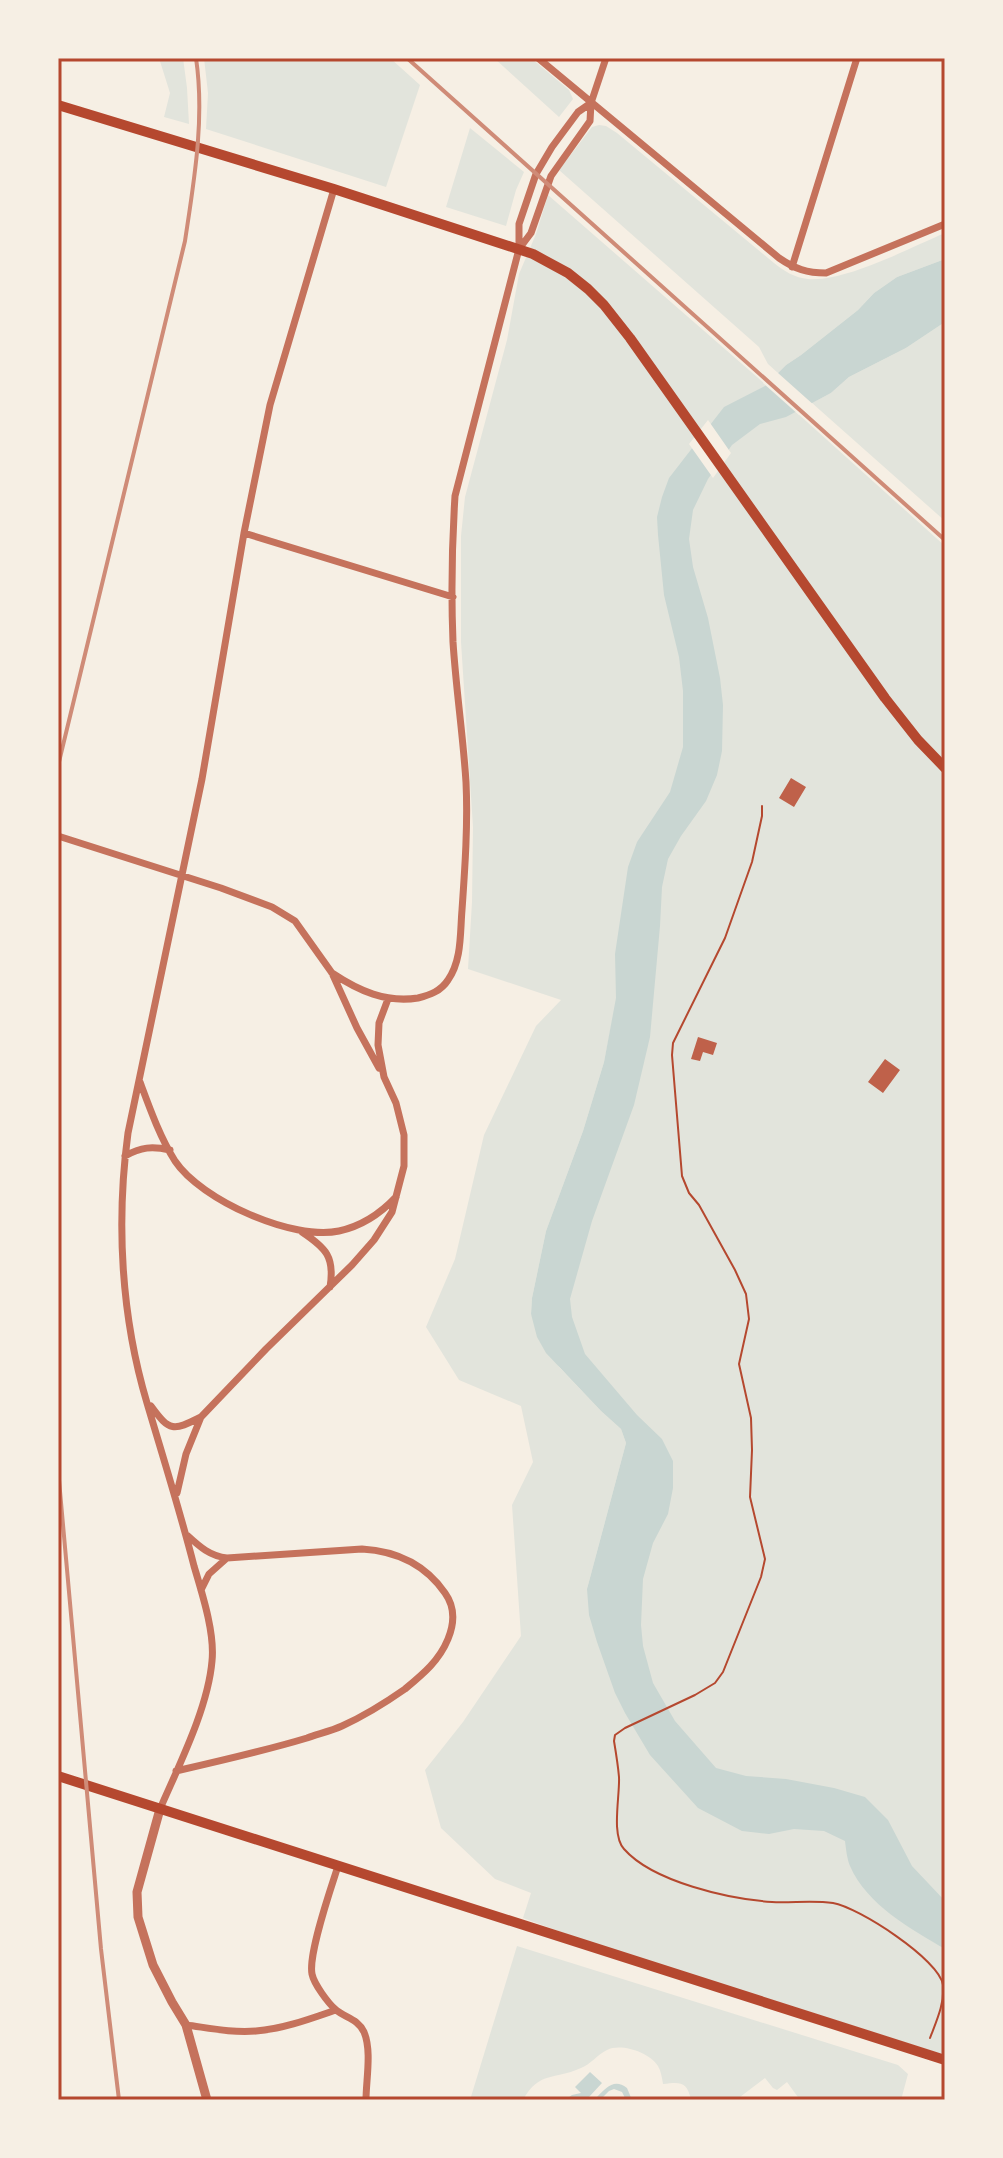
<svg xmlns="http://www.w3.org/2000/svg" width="1003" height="2158" font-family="Mulish,sans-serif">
<rect width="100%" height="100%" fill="#f6efe4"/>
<path fill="#e2e4dc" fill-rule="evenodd" d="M159,58H183L187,88L189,124L164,117L170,93Z
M204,58H390L420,85L386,187L206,129L208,93Z
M494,58H531L569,90L573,99L559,117Z
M599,125L606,126L617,133L774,263C784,271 795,278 808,279C846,282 909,248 945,233V259L897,277L874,293L858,310L801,355L786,365L778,373L768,364L759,347L559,170L592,127Z
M470,128L524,172L516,190L506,226L446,207Z
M548,195L757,377L945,546V2055L580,1939L523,1918L531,1893L495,1879L441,1828L425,1770L463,1722L521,1636L512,1505L533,1462L521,1406L459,1380L426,1327L455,1259L484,1135L536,1026L561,1000L468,969L472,902L473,827L461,642V536L465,497L507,340L519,274L536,234ZM613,1017L597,1143L553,1285L565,1355L649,1453L587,1589L626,1443L621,1429L601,1411L559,1367L531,1314L532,1298L546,1231L583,1131L604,1062Z
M945,322V521L812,403L831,393L849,377L906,348Z
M517,1946L898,2065L908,2074L901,2100H800L787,2082L777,2090L773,2088L765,2078L736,2100L731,2098L728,2100H691C687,2081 680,2082 663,2084C662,2078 661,2071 658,2066C649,2052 621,2043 607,2050C597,2055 591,2064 581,2068C554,2080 539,2071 523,2100H470Z"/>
<path fill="#c9d6d2" d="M945,259V322L906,348L849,377L831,393L786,417L760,424L732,445L708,479L693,510L689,539L693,567L708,618L720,678L723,705L722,751L717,775L706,801L681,836L668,859L662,887L660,926L650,1037L634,1105L592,1221L570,1299L572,1317L585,1354L637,1415L662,1439L673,1461V1488L668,1514L653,1543L643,1579L641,1625L643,1646L653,1683L675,1721L716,1768L746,1776L786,1779L834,1788L865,1797L888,1820L912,1866L945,1901V1949C911,1929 867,1905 850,1866C847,1859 846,1849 845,1841L824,1831L794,1829L769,1834L742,1831L698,1808L650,1755L625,1713L615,1693L597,1642L589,1615L587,1589L626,1443L621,1429L601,1411L546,1353L537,1337L531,1314L532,1298L546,1231L583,1131L604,1062L616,998L615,954L628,867L637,842L670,792L683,747V691L679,657L664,595L658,535L657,517L662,497L669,478L724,407L765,386L786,365L801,355L858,310L874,293L897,277Z
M590,2072L602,2083L589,2097H597C606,2088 614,2078 627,2088L632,2100H626L622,2092L614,2089L609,2091L600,2100L576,2098L565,2100L572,2095L581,2093L575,2087Z"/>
<path fill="#f6efe4" d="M775,371L778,373L815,406L799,415L763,383Z
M708,420L731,453L713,478L689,444Z"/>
<path fill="#bf614a" d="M791,778L806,787L794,807L779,798Z
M698,1037L717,1043L713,1055L703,1052L700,1061L691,1059Z
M885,1059L900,1070L883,1093L868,1082Z"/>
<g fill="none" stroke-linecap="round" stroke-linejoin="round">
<path stroke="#b5482f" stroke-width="2" d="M762,806V816L752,862L725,938L673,1043L672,1055L682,1176L689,1193L699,1205L735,1270L746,1294L749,1319L739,1364L751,1418L752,1450L750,1497L765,1559L761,1577L723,1672L715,1683L695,1695L625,1728L615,1735L614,1741C616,1753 618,1765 619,1777C620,1796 611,1835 624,1849C653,1882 729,1899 772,1902C792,1903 813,1900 833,1903C858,1907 940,1960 943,1985C945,2003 936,2022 930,2038"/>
<path stroke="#c5725c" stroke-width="7" d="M538,58L779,258C795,269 807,273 826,273L945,224
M519,249L531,233L551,176L590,121L591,103L606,58
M792,267L857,58
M244,533L453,597
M58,836L221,888L272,907L295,921L332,973L357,1028L379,1068
M332,973C359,991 386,1003 418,998C430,995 441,991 448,980C462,960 460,933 462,910C465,867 468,824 466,782C463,735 456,689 453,642C451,593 452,544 455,496L519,249V224L536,174L552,147L578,112L591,103
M140,1082C150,1109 160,1137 175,1161C201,1200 293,1241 339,1231C362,1226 380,1214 396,1197
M125,1156C141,1147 152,1146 170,1150
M302,1232C326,1248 335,1257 330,1287
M151,1406C170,1432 173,1431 201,1417
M177,1493L186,1454L201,1417L266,1349L352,1265L374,1240L392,1212L404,1166V1135L396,1103L384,1077L378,1045L379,1023L388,999
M188,1536C200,1547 210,1556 227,1558
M176,1771C220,1761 264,1751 307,1738C318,1734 331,1731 342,1726C364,1716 385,1703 405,1689C423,1674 439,1661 448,1639C455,1622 455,1607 445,1593C425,1564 396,1551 362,1549L227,1558L209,1574L201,1590
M160,1809C179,1765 208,1708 212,1661C215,1633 202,1593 194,1566C180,1511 163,1457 147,1403C121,1316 116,1222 128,1133L202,779L244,533L270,405L334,189
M338,1866C331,1888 308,1954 312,1974C314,1984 328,2003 336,2010C346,2018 358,2019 364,2032C372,2051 366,2080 366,2100
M186,2025C209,2028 232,2033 256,2031C283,2029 310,2019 336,2010"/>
<path stroke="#c5725c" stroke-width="9" d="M160,1809L137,1892L138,1917L153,1965L172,2002L186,2025L207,2100"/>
<path stroke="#b5482f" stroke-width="10" d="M58,105L334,189L533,254L568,273L588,289L604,305L630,338L885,698L918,740L945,768
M58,1776L945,2060"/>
<path stroke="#cf8b77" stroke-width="4" d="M407,58L945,540
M58,766L185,241C194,181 205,119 196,58
M58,1469L101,1949L119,2100"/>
</g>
<rect width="1003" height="2158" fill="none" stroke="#f6efe4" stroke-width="120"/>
<rect x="60" y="60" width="883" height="2038" fill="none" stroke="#b5482f" stroke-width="3"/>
</svg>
